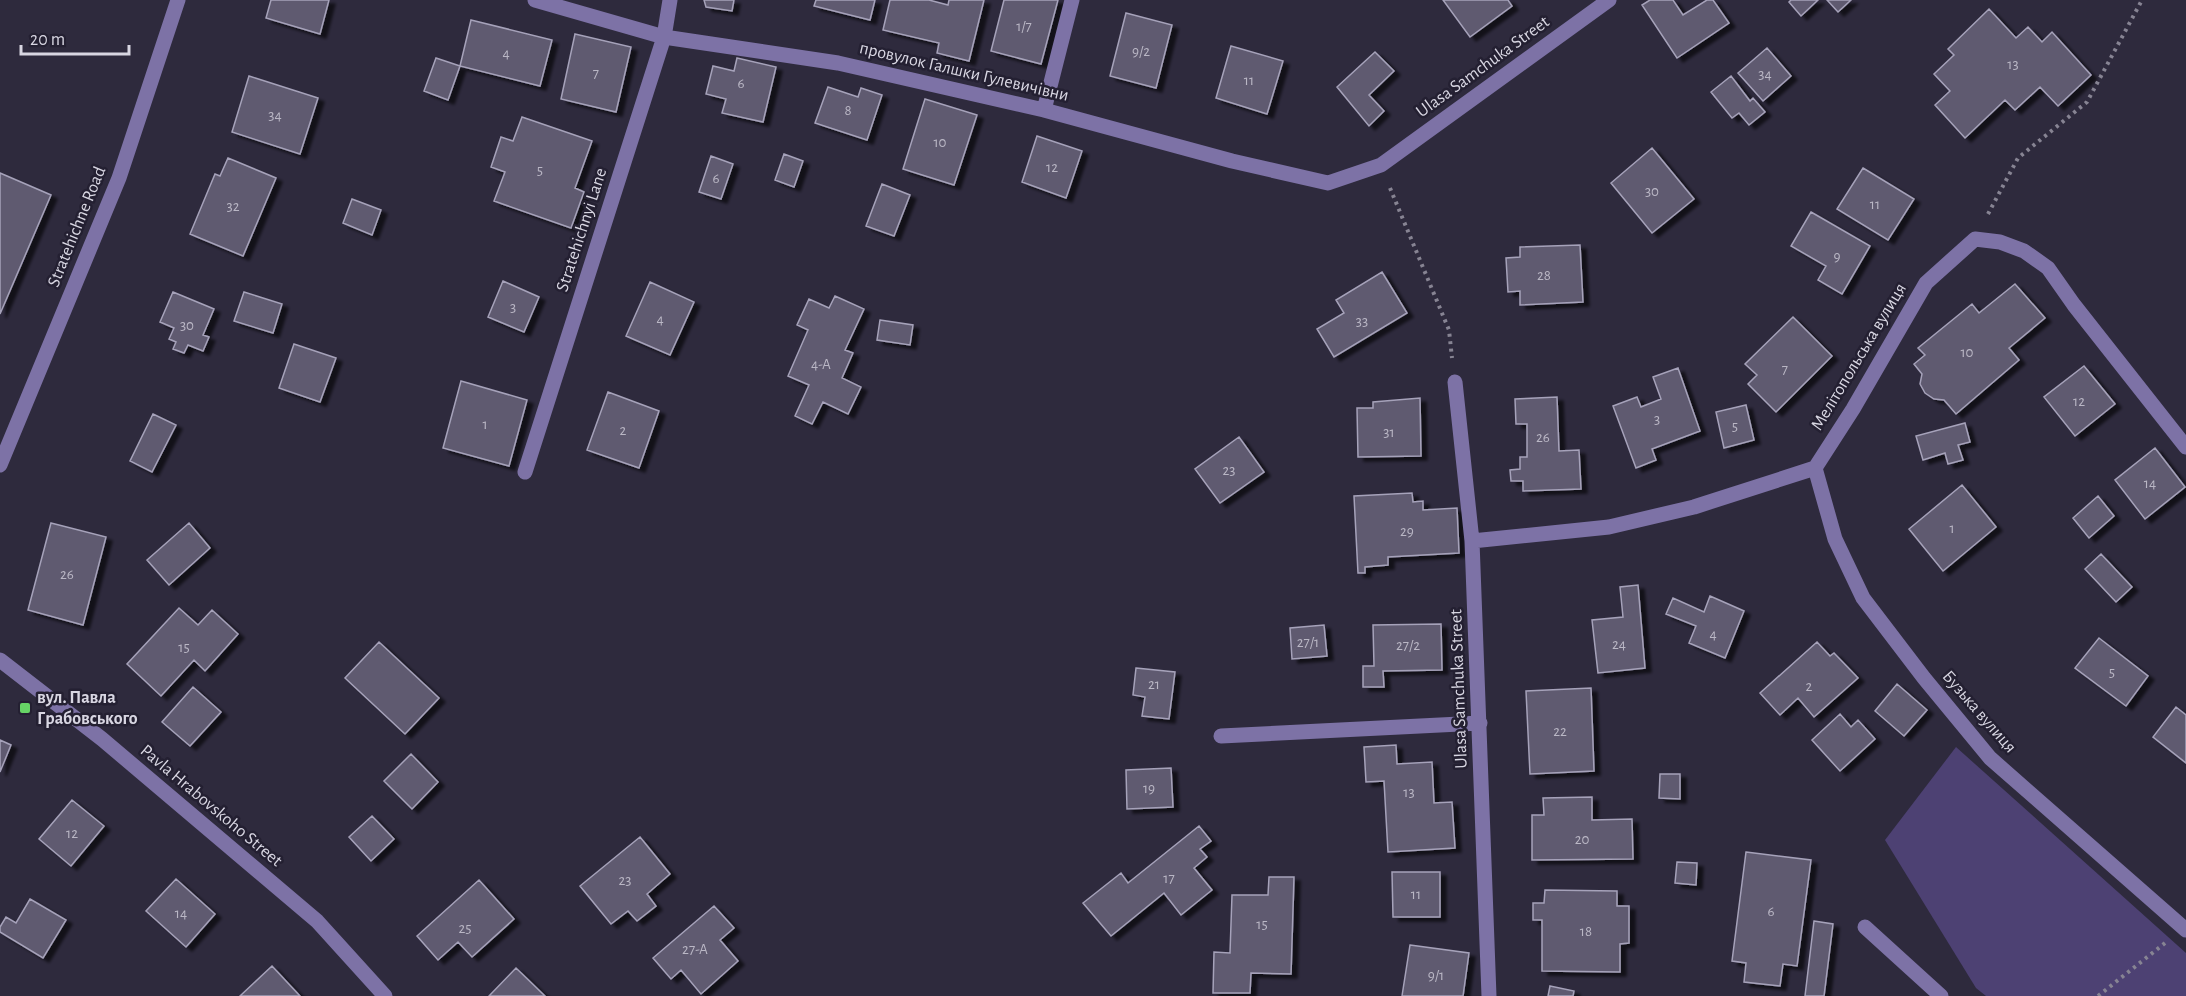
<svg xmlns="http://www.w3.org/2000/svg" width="2186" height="996" font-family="'Alegreya Sans',sans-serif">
<defs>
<filter id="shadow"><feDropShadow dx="6" dy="4" stdDeviation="1.5" flood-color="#0009"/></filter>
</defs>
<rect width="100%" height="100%" fill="#2e2a3d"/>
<path fill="#4d4173" d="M1956,747L2186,953V996H1986L1976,988L1885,840Z"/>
<path fill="#5e5a6f" stroke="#a6a2ba" stroke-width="1.5" filter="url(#shadow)" d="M271,0H329L320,34L266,18Z
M704,0H734L732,11L706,7Z
M816,0H875L870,20L814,6Z
M890,0H929L948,5L949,0H984L969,61L937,53L939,43L883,30Z
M1004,0H1058L1041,64L991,51Z
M1443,0H1508L1512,6L1470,37Z
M1650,0H1673L1683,15L1707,0H1713L1729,23L1677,58L1642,5Z
M1791,0H1818L1801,16L1789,2Z
M1827,0H1851L1838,12Z
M1989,9L2016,38L2028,27L2042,42L2052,32L2091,75L2058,106L2040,87L2015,110L2005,100L1965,138L1935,105L1950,91L1934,74L1954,55L1948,49Z
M1126,13L1172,25L1156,88L1110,76Z
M471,20L552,40L540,86L460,66Z
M575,34L631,47L616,112L561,99Z
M1231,46L1283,61L1267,114L1216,98Z
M1767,48L1791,76L1763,101L1738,73Z
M1375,52L1394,71L1369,95L1384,111L1369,126L1337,87Z
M436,58L460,66L448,100L424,91Z
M737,58L776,67L763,122L722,113L726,99L706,94L713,66L734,71Z
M249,76L318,98L300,154L232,132Z
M1731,76L1750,101L1753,98L1765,112L1749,125L1739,113L1732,118L1711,92Z
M828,87L858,97L861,88L882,95L867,140L815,123Z
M925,99L977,115L954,185L903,169Z
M522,117L592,141L575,188L584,192L571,228L494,201L505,172L491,167L501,137L513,141Z
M1037,136L1082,151L1066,198L1022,182Z
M1652,148L1694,199L1652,233L1611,183Z
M784,154L803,161L794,187L775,180Z
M711,156L733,164L721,199L699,192Z
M228,158L276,178L243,256L190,234L215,174L220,176Z
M1863,168L1914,199L1888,240L1837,209Z
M0,173L51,195L0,314Z
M882,184L910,195L894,236L866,226Z
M352,199L381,210L372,235L343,223Z
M1811,212L1870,246L1842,294L1818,280L1826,266L1791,246Z
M1580,245L1583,302L1520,305V291L1508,292L1506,258L1520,257V247Z
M1382,272L1407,313L1334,357L1317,329L1344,313L1336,300Z
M503,281L539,297L524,332L488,317Z
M650,282L694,302L670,355L626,336Z
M2015,284L2045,318L2009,348L2019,360L1956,414L1944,400L1934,399L1925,393L1920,384L1922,374L1914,364L1925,355L1918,348L1972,304L1979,313Z
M173,292L214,309L203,335L209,337L203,351L188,345L184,353L173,349L176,342L169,339L174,328L160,322Z
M244,292L282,304L273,333L234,321Z
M835,296L864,309L845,350L853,353L842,378L861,387L848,414L823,402L812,424L795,416L809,385L788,376L808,330L797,325L809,299L829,308Z
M1793,317L1832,356L1776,412L1748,384L1757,375L1745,364Z
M880,320L913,325L910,345L877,340Z
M294,344L336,358L320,402L279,388Z
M2084,366L2115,404L2075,436L2044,397Z
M1678,368L1700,431L1652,449L1656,460L1636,468L1613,406L1637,397L1641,407L1661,399L1653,377Z
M461,381L527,400L509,466L443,448Z
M608,392L659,411L639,468L587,450Z
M1557,397L1559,451L1579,450L1581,489L1523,491V481H1511L1510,470L1520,469V457H1527V424H1516L1515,399Z
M1420,398L1421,456L1358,457L1357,408H1373V402Z
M1746,405L1754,440L1724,448L1716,412Z
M153,414L176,425L152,472L130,461Z
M1965,423L1970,442L1958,445L1963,460L1948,464L1945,453L1923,460L1916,436Z
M1239,437L1264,472L1220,503L1195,469Z
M2155,448L2185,487L2145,519L2115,480Z
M1962,485L1996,527L1943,571L1909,529Z
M1412,493L1413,502L1423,501V510L1457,508L1459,553L1388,557V565L1365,567V573H1358L1354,496Z
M2098,496L2114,516L2089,538L2073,518Z
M51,523L106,537L83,625L28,610Z
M189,523L210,548L169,585L147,560Z
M2101,554L2132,587L2116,602L2085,569Z
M1638,585L1645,668L1598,673L1592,620L1623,617L1620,587Z
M1710,596L1744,611L1725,658L1689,643L1696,626L1666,614L1673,598L1704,612Z
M179,608L198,625L212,610L238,634L205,671L194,660L161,696L127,664Z
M1441,624L1442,670L1383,671L1384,687H1363V666H1374L1373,625Z
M1324,625L1327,656L1292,659L1290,628Z
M2099,638L2148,676L2126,706L2075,668Z
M379,642L439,698L405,734L345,678Z
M1817,642L1830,656L1834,653L1858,678L1814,717L1798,698L1780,715L1760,693Z
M1136,668L1175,672L1169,719L1142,716L1145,697L1133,695Z
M1897,684L1927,710L1904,736L1875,711Z
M193,687L221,712L190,746L162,722Z
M1591,688L1594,771L1530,774L1526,691Z
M2176,707L2186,715V763L2153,737Z
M1840,714L1851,727L1858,720L1875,739L1840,771L1812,740Z
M0,740L11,745L0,772Z
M1396,745L1397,764L1432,762L1434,803L1452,802L1455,848L1388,852L1384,781L1366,782L1364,747Z
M411,754L438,782L412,809L384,781Z
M1171,768L1173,807L1127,809L1126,770Z
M1660,774H1680V799L1659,798Z
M1592,797V820L1632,819L1633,859L1532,860V815H1544L1543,798Z
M72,800L104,826L71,866L39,839Z
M372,816L394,839L371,861L349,837Z
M1199,826L1211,841L1200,849L1207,857L1194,868L1212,890L1181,915L1164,893L1111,936L1083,903L1121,873L1128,883Z
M640,837L670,874L647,894L656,906L637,921L628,911L611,924L580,886Z
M1746,852L1811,860L1797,966L1783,964L1780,986L1744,982L1746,963L1732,961Z
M1677,862L1697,863L1696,885L1675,883Z
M1392,872H1440V917H1393Z
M1269,877H1294L1291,974L1251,973L1250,993H1213L1214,952L1230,953L1232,895H1268Z
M176,879L215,914L186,947L146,911Z
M479,880L514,919L472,957L458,942L438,960L417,936Z
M1545,890L1617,891V906H1629V943L1620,944V972L1542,971V920H1533V903H1544Z
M30,899L66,920L43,958L0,932V927L6,917L16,923Z
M714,906L734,928L720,940L738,961L701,994L681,970L671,979L653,958Z
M1814,921L1833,924L1824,996H1805Z
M1410,945L1469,953L1463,996H1402Z
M272,966L300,996H240Z
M516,968L545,996H489Z
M1550,986L1574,991L1573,996H1548Z"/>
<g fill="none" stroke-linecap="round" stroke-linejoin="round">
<path stroke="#878493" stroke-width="4" stroke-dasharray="3 4.5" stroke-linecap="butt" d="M1390,188L1449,330L1452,358
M1988,214L2018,158L2087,102L2142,0
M2098,996L2165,943"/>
<path stroke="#7d72a6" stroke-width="15" d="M535,0L664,37L838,63L1044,110L1232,161L1328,183L1381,165L1609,0
M1044,110L1072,0
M1455,382L1472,541L1489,996
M0,465L119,178L178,0
M1815,468L1835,539L1863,598L1924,678L1990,758L2186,930
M525,472L664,37L670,0
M1472,541L1609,527L1694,507L1815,468L1853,409L1926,283L1975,239L2000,242L2024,251L2048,268L2074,305L2186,447
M0,660L102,739L317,921L385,996
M1221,736L1480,723
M1865,927L1941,996"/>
</g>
<rect fill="#67d466" stroke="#242032" stroke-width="2" x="19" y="702" width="12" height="12" rx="3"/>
<g text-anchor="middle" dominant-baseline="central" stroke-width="5" stroke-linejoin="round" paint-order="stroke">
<g font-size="15" fill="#bab7c5">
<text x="1024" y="26">1/7</text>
<text x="1141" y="51">9/2</text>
<text x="506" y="53">4</text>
<text x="2013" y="64">13</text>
<text x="596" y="73">7</text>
<text x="1765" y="74">34</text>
<text x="1249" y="80">11</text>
<text x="741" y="83">6</text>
<text x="848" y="110">8</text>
<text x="275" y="115">34</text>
<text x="940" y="142">10</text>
<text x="1052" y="167">12</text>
<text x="540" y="170">5</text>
<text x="716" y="178">6</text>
<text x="1652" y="191">30</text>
<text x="1875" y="204">11</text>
<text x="233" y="206">32</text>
<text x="1837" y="256">9</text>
<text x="1544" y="275">28</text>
<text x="513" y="307">3</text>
<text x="660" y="319">4</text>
<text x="1362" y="321">33</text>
<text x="187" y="325">30</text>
<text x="1967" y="352">10</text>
<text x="821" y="364">4-А</text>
<text x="1785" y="369">7</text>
<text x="2079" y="401">12</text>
<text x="1657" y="419">3</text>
<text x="485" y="424">1</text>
<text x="1735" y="426">5</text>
<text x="623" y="430">2</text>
<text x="1389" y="432">31</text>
<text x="1543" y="437">26</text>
<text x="1229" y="470">23</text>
<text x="2150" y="483">14</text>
<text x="1952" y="528">1</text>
<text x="1407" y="531">29</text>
<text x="67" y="574">26</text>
<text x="1713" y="634">4</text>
<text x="1308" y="642">27/1</text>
<text x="1619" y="644">24</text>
<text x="1408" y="645">27/2</text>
<text x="184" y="647">15</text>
<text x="2112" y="672">5</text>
<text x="1154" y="684">21</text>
<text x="1809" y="686">2</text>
<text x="1560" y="731">22</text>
<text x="1149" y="788">19</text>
<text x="1409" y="792">13</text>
<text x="72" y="833">12</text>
<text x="1582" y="839">20</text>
<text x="1169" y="878">17</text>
<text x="625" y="880">23</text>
<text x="1416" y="894">11</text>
<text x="1771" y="911">6</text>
<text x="181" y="913">14</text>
<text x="1262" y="924">15</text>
<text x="465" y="928">25</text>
<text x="1586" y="931">18</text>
<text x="695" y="949">27-А</text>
<text x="1436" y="975">9/1</text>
</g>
<g font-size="18" fill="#d8d6e2" stroke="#242032">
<text transform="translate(1483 67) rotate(-36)">Ulasa Samchuka Street</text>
<text transform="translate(964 72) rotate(13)">провулок Галшки Гулевичівни</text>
<text transform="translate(77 227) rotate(-68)">Stratehichne Road</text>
<text transform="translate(582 230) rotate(-72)">Stratehichnyi Lane</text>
<text transform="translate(1859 357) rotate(-59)">Мелітопольська вулиця</text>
<text transform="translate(1459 689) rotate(-92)">Ulasa Samchuka Street</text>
<text transform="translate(1979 712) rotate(49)">Бузька вулиця</text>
<text transform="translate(211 806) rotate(40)">Pavla Hrabovskoho Street</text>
</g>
<g font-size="18" font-weight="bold" fill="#d8d6e2" stroke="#242032" text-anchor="start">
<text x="37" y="698">вул. Павла<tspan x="37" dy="21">Грабовського</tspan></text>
</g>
</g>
<path d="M21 45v9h108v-9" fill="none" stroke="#d8d6e2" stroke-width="3"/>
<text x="30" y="45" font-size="18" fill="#d8d6e2" stroke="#242032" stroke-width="4.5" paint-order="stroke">20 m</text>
</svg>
